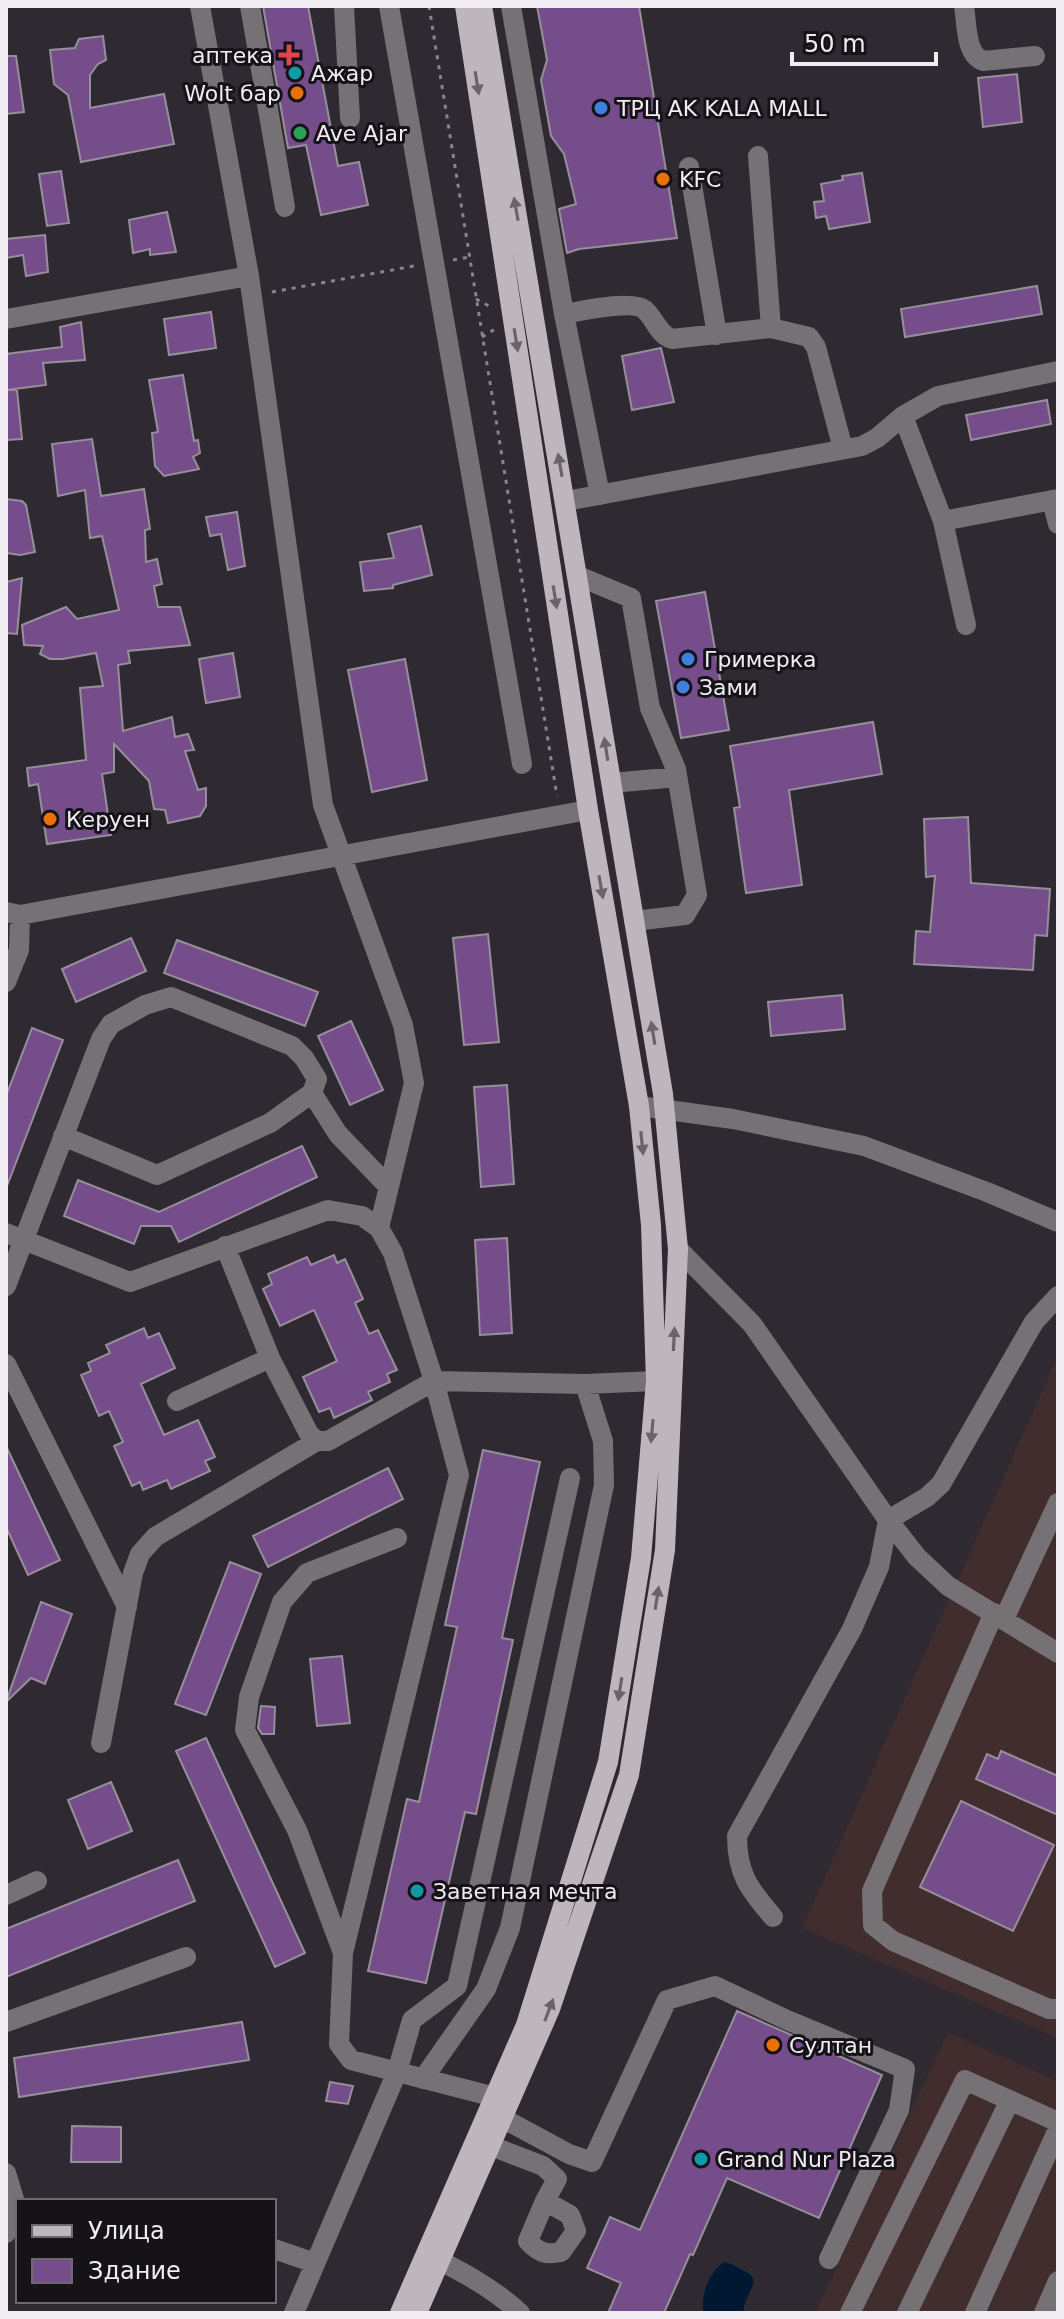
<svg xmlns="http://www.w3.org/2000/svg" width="1064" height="2319" font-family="'DejaVu Sans',sans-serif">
<rect width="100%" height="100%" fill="#2f2932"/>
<path fill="#412d2d" d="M1058,1356V2038L802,1928Z
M948,2033L1058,2081V2313H815Z"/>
<path fill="#001832" d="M725,2262C773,2281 747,2281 743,2313H704C699,2298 710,2269 725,2262Z"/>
<path fill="#754d8a" stroke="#968f9a" stroke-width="2" d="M263,6H308L338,166L359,162L368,205L321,215L306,145L288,148Z
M537,6H639L677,238L579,249L567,253L559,209L576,204L564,154L551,136L541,80L547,60Z
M103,36L106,60L98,64L90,75V108L164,94L174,144L81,162L68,95L54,84L50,50L75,48L79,39Z
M6,56H16L24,112L6,114Z
M1017,74L1022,122L983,127L978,78Z
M61,171L69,223L47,226L39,174Z
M862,173L870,222L829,229L826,216L816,218L814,202L824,201L821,184L843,180L842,176Z
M167,212L176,252L150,255V249L133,253L129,220Z
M45,235L48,272L26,276L23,255L6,258V239Z
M1037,286L1042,314L905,337L901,309Z
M211,312L216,348L169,355L164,319Z
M81,322L85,360L43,363L46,385L6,390V354L62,347L60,327Z
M661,348L674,402L632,410L622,356Z
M183,375L194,441L198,440L200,453L193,457L199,469L164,476L155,466L152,433L158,432L149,380Z
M6,390H17L22,439L6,440Z
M1047,400L1051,424L971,440L966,415Z
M92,439L101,496L144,489L150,529L145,530L146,562L157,559L162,584L154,586L158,607H180L190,645L128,651L130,663L118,665L123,731L172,717L175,737L188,734L194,750L185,751L198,790L206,788V806L200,816L168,823L165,810L154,809L149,781L114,744V772L102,774L111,835L47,844L38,784L29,786L27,768L86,760L80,688L103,686L96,653L63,659H50L40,654L43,646L24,645L22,625L66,607L77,619L119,610L102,536L90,538L85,490L58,496L52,444Z
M6,499L22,501L26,505L35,552L20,555L6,553Z
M237,512L245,566L228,570L221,534L210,536L206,517Z
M421,526L432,575L393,585V588L364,591L360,562L394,558L388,534Z
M22,578L17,634L6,633V582Z
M705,592L729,730L681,738L656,601Z
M233,653L240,697L206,703L199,659Z
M405,659L427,780L372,792L348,670Z
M873,722L882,774L789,790L802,885L746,893L734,808L740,807L730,746Z
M968,817L971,883L1050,889L1047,936L1035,935L1033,970L914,964L916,931L930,932L935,876L926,877L924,819Z
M488,934L499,1042L464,1045L453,938Z
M131,938L146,971L76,1002L62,969Z
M177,940L318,992L305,1026L164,973Z
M842,995L845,1029L771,1036L768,1002Z
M351,1021L383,1090L350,1105L318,1036Z
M32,1028L63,1040L7,1186L6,1096Z
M507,1085L514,1184L481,1187L474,1087Z
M302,1146L317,1177L179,1242L171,1226H141L134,1244L64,1216L78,1180L159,1212Z
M507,1238L512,1333L480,1335L475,1240Z
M334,1255L337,1263L345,1259L363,1299L355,1303L369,1334L378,1330L397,1370L387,1374L390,1382L368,1392L372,1400L334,1418L330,1408L319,1412L303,1377L337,1361L314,1310L280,1326L263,1289L272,1284L268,1274L307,1257L311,1265Z
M144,1328L148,1338L159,1333L175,1368L141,1384L164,1435L198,1420L215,1457L205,1461L210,1471L171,1489L167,1480L143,1490L140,1482L132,1486L114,1446L123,1442L109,1411L99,1416L81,1375L91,1371L88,1363L110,1353L106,1345Z
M6,1446L60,1560L28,1575L6,1527Z
M483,1450L540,1462L502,1638L513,1640L476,1814L465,1812L426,1983L368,1971L407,1799L419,1802L457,1627L445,1625Z
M388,1468L403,1499L268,1567L253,1536Z
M230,1562L261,1574L206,1715L175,1704Z
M41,1602L72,1614L45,1684L31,1678L6,1702Z
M342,1656L350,1723L317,1726L310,1659Z
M261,1706L275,1707L274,1734H262L258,1728Z
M206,1738L305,1953L275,1967L176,1751Z
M1001,1751L1058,1776V1815L976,1779L987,1754L998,1759Z
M111,1782L132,1831L88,1849L68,1800Z
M961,1801L1054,1845L1013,1931L920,1887Z
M178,1860L195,1901L6,1977V1929Z
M737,2011L882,2075L819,2218L727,2178L693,2255L690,2254L664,2313H608L621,2283L587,2268L610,2217L640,2230Z
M242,2022L249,2060L19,2097L14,2058Z
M330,2082L353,2086L348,2104L326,2101Z
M72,2126L121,2127V2162H71Z"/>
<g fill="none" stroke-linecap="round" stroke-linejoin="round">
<path stroke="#8a848c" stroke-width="3" stroke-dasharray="4 6" stroke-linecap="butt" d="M429,6L557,796
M453,260L469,257
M272,292L414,266
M476,299L491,307
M482,337L495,329"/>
<path stroke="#757174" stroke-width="20" d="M200,6L249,276L323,805L403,1025L414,1083L379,1228
M250,6L285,207
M344,6L350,118
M389,6L522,764
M511,6L564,314L600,495
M964,6C967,23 965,54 983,61L1035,56
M758,156L771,328
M689,167L717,335
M564,314C581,311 635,299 646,311C656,321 659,335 672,339L771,328L809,337L816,347L843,449
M6,319L249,276
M903,416L943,521L966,625
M1052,500L1058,524
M566,501L862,446L877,438L903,416L938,396L1058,371
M943,521L1058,499
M578,576L631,598L650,708L676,769L697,895L685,915L634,921
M612,783L677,777
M6,912L20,915L588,810
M6,982L19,950L20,915
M312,1093L338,1134L388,1186
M639,1106L733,1119L864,1146L987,1192L1058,1222
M6,1233L130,1282L328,1210L362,1216L379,1228L393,1253L434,1381L585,1384L656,1381
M678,1249L752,1324L888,1520L917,1557L948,1586L1058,1653
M6,1286L101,1039L111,1024L145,1005L171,997L292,1046L304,1058L317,1079L312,1093L270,1123L157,1175L63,1136
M270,1358L309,1434L317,1441H328L434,1381L459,1475L343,1953
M6,1364L127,1607
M177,1401L270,1358L225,1246
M397,1538L307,1573L282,1602L249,1697L245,1730L297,1830L343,1953L339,2044L351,2060L495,2097
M994,1613L872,1891L873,1925L893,1941L1049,2009H1058
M1004,1619L1058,1503
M101,1743L133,1573L140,1554L155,1537L317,1441
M6,1895L37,1881
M773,1917C749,1889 737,1874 737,1836L852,1629L879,1567L888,1520L927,1497L941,1484L1034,1322L1058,1296
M6,2022L186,1957
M423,2079L486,1989L510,1928L604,1485L603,1441L585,1384
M489,2111L569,2154L592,2162L667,2000L715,1986L787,2020L905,2069L899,2110L829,2259
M476,2140L543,2166L557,2179L545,2201L528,2241C539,2253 546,2255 561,2252L576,2231L570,2215L545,2201
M6,2173L14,2199L6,2233
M274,2249L315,2263
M427,2254C460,2271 492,2287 520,2313
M294,2313L397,2072L412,2020L457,1986L570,1478
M850,2313L965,2080L1058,2122
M907,2313L1010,2100
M975,2313L1058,2129
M1044,2313L1058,2281"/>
<path stroke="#bfb6bd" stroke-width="20" d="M400,2313L526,2025L608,1762L641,1558L656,1381L651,1225L639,1106L588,810L465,6
M417,2313L550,2009L629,1775L665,1550L678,1249L663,1094L482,6"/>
</g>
<defs><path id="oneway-solid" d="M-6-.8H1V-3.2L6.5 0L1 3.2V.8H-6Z" transform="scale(2)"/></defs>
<g fill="#6a646a">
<use href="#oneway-solid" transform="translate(477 83) rotate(81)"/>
<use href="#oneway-solid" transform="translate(516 209) rotate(-100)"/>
<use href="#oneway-solid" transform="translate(516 340) rotate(81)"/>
<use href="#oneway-solid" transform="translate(560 465) rotate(-100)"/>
<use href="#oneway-solid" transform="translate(555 597) rotate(81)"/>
<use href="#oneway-solid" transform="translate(606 749) rotate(-99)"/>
<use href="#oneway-solid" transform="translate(601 887) rotate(80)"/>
<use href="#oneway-solid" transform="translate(653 1033) rotate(-99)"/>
<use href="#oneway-solid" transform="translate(642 1143) rotate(84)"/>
<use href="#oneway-solid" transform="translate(674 1339) rotate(-87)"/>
<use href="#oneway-solid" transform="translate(652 1431) rotate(95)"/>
<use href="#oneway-solid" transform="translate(657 1598) rotate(-81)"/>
<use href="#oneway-solid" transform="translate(620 1689) rotate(99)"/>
<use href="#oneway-solid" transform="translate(549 2010) rotate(-69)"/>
</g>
<path fill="#e0444e" stroke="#151317" stroke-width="3" d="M285 43h8v8h8v8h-8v8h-8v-8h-8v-8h8z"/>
<g fill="#0f9aa8" stroke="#151317" stroke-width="3">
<circle cx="295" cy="73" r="8"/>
<circle cx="417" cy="1891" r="8"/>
<circle cx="701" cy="2159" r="8"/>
</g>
<g fill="#e8710a" stroke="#151317" stroke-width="3">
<circle cx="297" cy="93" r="8"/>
<circle cx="663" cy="179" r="8"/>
<circle cx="50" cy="819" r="8"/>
<circle cx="773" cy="2045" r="8"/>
</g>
<g fill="#3f7fe0" stroke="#151317" stroke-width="3">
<circle cx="601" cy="108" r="8"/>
<circle cx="688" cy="659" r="8"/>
<circle cx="683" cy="687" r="8"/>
</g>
<circle fill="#2e9e5b" stroke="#151317" stroke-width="3" cx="300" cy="133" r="8"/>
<g text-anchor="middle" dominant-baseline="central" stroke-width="6" stroke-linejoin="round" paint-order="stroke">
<g font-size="22" fill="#f0ecf2" stroke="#151317" text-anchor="start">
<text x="273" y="55" text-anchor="end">аптека</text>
<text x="311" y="73">Ажар</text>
<text x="281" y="93" text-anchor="end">Wolt бар</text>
<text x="617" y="108">ТРЦ AK KALA MALL</text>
<text x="316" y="133">Ave Ajar</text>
<text x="679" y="179">KFC</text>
<text x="704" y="659">Гримерка</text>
<text x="699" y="687">Зами</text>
<text x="66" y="819">Керуен</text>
<text x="433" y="1891">Заветная мечта</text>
<text x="789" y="2045">Султан</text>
<text x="717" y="2159">Grand Nur Plaza</text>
</g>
</g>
<rect width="1064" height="2319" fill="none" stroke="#f0ecf2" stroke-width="16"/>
<rect x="16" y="2199" width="260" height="104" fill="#151317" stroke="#6d6a6f" stroke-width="2"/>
<rect x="32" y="2225" width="40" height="12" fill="#bfb6bd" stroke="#6d6a6f" stroke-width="2"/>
<text x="88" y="2239" font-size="24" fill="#f0ecf2">Улица</text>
<rect x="32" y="2259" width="40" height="24" fill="#754d8a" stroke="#6d6a6f" stroke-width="2"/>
<text x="88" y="2279" font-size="24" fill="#f0ecf2">Здание</text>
<path d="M792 52v12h144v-12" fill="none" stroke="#f0ecf2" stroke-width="4"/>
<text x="804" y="52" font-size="24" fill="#f0ecf2" stroke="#151317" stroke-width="6" paint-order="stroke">50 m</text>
</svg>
